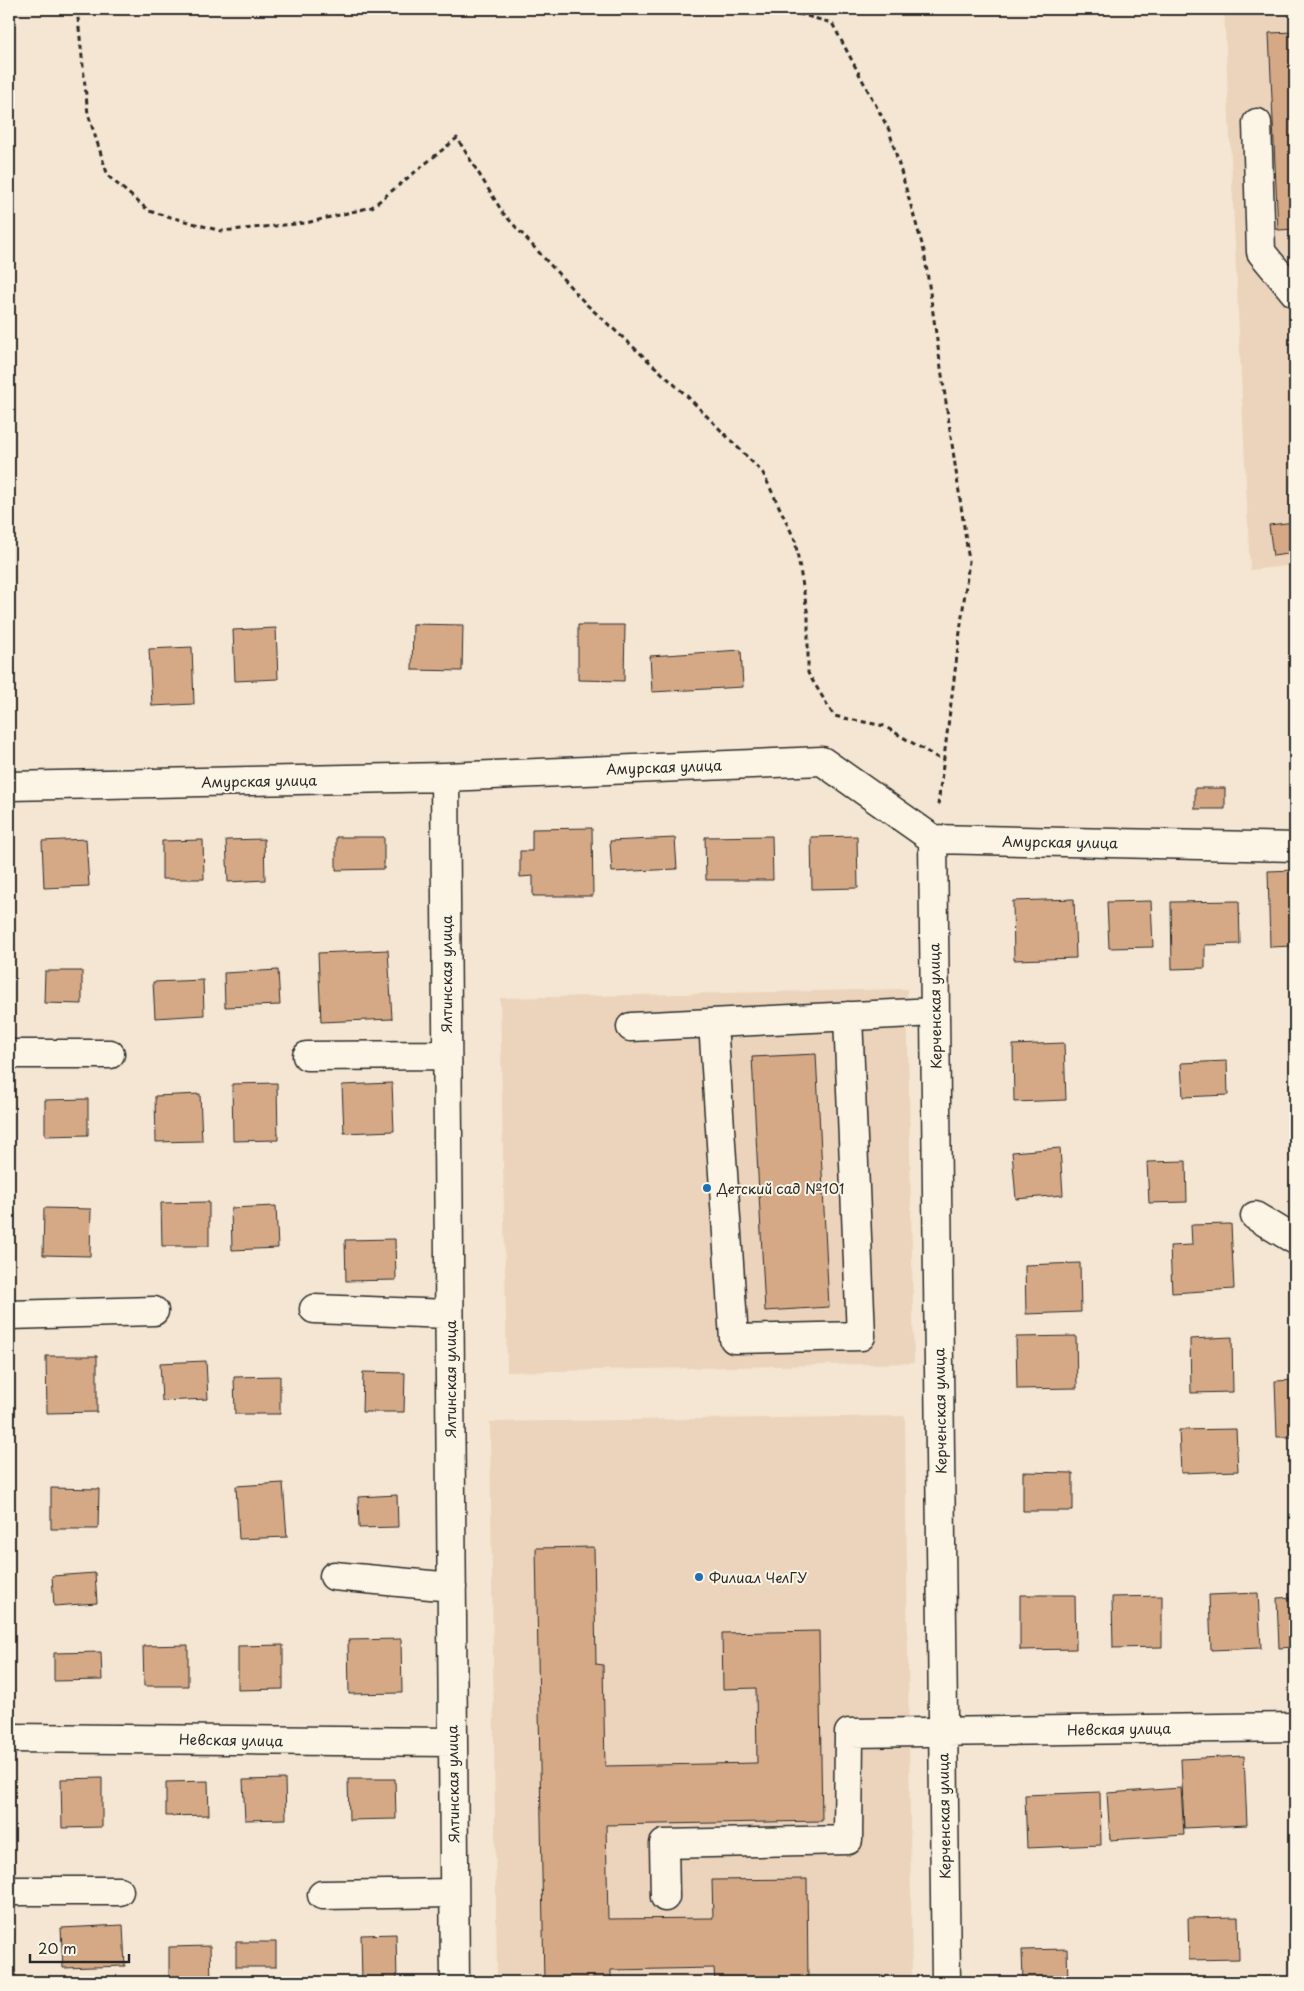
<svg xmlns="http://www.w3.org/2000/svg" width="1304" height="1991" font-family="'Playpen Sans',sans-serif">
<rect width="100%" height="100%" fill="#f4e6d2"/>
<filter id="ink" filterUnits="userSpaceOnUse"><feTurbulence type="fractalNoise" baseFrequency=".02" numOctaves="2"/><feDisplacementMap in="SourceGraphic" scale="10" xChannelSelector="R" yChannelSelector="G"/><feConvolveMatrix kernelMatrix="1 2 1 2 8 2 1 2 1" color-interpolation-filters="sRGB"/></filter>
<g filter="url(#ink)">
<path fill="#ebd4bb" d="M1224,9H1295V565L1250,570Z
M907,989L914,1363L507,1372L500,998Z
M905,1416L912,1982H497L490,1422Z"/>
<path fill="#d5a986" stroke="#2b2b2b" d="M1295,32V229L1278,230L1269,33Z
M1295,522V553L1273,556L1269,525Z
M413,624L463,625L462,671L412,670Z
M578,625H625L624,681L578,680Z
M276,628L278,679L235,681L233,630Z
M192,647L194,704L152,706L149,649Z
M741,650L743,687L652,692L650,656Z
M1195,788H1225V809H1195Z
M592,828L593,896H533V876L520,877V851H532V829Z
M772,836L773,880H706L705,837Z
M857,836L858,888L812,889L811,837Z
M336,837H384V869L336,870Z
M675,838L677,869L612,872L610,841Z
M86,839L89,886L44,888L42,841Z
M264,839L265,880L228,882L226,840Z
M203,840L204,879H162V841Z
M1295,870V946L1270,947L1268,871Z
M1074,899L1076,958L1014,960L1013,901Z
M1151,901L1153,947L1109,948L1107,902Z
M1239,901L1240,944L1205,945V968L1172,969L1171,902Z
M388,950L392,1019L321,1022L318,953Z
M278,970L280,1005L225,1007L224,973Z
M45,971H82V1004L44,1003Z
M203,980L204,1015L155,1018L153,982Z
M1064,1043L1066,1100L1014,1102L1013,1045Z
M816,1054L829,1307L765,1311L752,1057Z
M1227,1061L1228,1095L1183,1097L1181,1063Z
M277,1083L278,1140L233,1141L232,1084Z
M392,1083L394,1131L344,1133L342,1085Z
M200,1094L202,1141L156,1142L155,1096Z
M88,1099V1135L45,1136V1100Z
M1060,1148L1063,1195L1016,1199L1012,1152Z
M1186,1161L1187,1202L1149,1203L1147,1162Z
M209,1202V1246H162L161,1203Z
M276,1206L278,1248L232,1250L231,1208Z
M44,1208L91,1209L90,1256L43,1255Z
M1231,1224L1234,1289L1172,1293L1170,1246L1192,1245L1191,1225Z
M395,1239L396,1280L346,1281L345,1240Z
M1080,1263L1081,1312L1026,1314L1025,1265Z
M1076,1336L1077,1388L1017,1389L1016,1337Z
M1232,1337L1233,1392L1191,1393L1190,1339Z
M46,1356H97V1412L47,1413Z
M206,1361L208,1399L162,1401L160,1363Z
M363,1372L405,1373L404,1412H362Z
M280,1376V1414H235L234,1377Z
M1295,1380V1437H1277L1275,1381Z
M1236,1429L1238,1471L1181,1473L1179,1430Z
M1023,1472L1073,1473V1511H1023Z
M283,1483L287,1537L239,1539L236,1486Z
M51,1488L99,1489L98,1529H51Z
M397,1495L398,1527L359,1528L358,1497Z
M594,1547L596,1664L603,1665L605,1766L757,1763L756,1688L723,1689L722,1633L819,1631L822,1821L606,1825L608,1919L713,1918L712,1880L807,1879L808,1982H715L714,1968L611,1970V1982H544L536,1548Z
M95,1573L97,1603L54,1606L52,1576Z
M1258,1593L1261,1648L1211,1650L1209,1595Z
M1020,1595H1075L1076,1649L1020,1650Z
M1162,1596V1647L1113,1648L1112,1597Z
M1295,1597V1647L1279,1648L1277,1598Z
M401,1639L402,1693L349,1694L348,1640Z
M188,1645V1686H144L143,1646Z
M283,1645V1689L238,1690V1646Z
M101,1652L102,1680L54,1681V1653Z
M1244,1756L1247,1825L1184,1828L1181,1759Z
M102,1778V1827L62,1828L61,1779Z
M285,1779L286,1819L245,1820L243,1780Z
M348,1779H395L396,1819L349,1820Z
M208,1781L209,1815L166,1816V1782Z
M1181,1788L1184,1835L1110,1840L1107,1793Z
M1100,1792L1101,1845L1027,1848L1025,1795Z
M1238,1917L1239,1959L1189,1960L1188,1918Z
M123,1925L125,1966L63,1968L61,1928Z
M396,1934L397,1982H362L361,1935Z
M236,1942H276V1967H236Z
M210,1946L211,1982H169V1947Z
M1067,1949L1068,1982H1023L1022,1950Z"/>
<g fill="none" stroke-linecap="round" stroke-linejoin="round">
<defs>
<path id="minor" d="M1257,123L1261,252L1295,293
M445,777L455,1982
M9,786L445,777L822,761L933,839L1295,847
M933,839L946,1982
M713,1023L734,1339L861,1336L848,1016
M631,1027L935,1012
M9,1054H110
M307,1056L447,1055
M1255,1216L1295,1240
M314,1309L449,1314
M9,1315L154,1311
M334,1576L452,1587
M9,1738L453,1742
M9,1891H119
M322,1895L454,1893
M665,1897L664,1844L848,1840L849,1733L1295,1727"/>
</defs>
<use href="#minor" stroke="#2b2b2b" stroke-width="31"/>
<path stroke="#2b2b2b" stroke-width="3" stroke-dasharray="5 4" stroke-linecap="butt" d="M77,9L88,114L108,176L149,211L221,231L306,223L372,207L457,138L503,213L586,304L687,396L763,473L795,540L808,616V673L834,716L884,726L943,761
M781,9L832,23L889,130L924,251L969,561L938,805"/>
<use href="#minor" stroke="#fcf5e5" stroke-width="28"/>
</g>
</g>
<g fill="#1f6fb2" stroke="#fcf5e5" stroke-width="2">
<circle cx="707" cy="1188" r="5"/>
<circle cx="699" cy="1577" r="5"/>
</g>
<g text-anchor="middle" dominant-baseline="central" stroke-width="4" stroke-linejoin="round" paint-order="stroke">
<g font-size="14" fill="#2b2b2b" stroke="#fcf5e5">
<text transform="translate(664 767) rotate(-2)">Амурская улица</text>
<text transform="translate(259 781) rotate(-1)">Амурская улица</text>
<text transform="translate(1060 842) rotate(1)">Амурская улица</text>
<text transform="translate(446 974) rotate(-90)">Ялтинская улица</text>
<text transform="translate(935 1006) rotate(-91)">Керченская улица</text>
<text transform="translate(450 1379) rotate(-90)">Ялтинская улица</text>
<text transform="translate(940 1411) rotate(-91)">Керченская улица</text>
<text transform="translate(1119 1729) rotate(-1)">Невская улица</text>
<text transform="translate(231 1740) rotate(1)">Невская улица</text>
<text transform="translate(453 1784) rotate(-91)">Ялтинская улица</text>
<text transform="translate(944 1816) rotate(-91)">Керченская улица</text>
</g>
<g font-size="14" fill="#2b2b2b" stroke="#fcf5e5" text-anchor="start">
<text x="717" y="1188">Детский сад №101</text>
<text x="709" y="1577">Филиал ЧелГУ</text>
</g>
</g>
<rect width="1304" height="1991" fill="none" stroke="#fcf5e5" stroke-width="30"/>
<rect x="15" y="15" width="1274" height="1961" fill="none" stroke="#2b2b2b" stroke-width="2" filter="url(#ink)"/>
<path d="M30 1954v8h99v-8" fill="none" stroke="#2b2b2b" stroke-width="2.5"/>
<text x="38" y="1954" font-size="15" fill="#2b2b2b" stroke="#fcf5e5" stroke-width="4" paint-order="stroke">20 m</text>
</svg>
